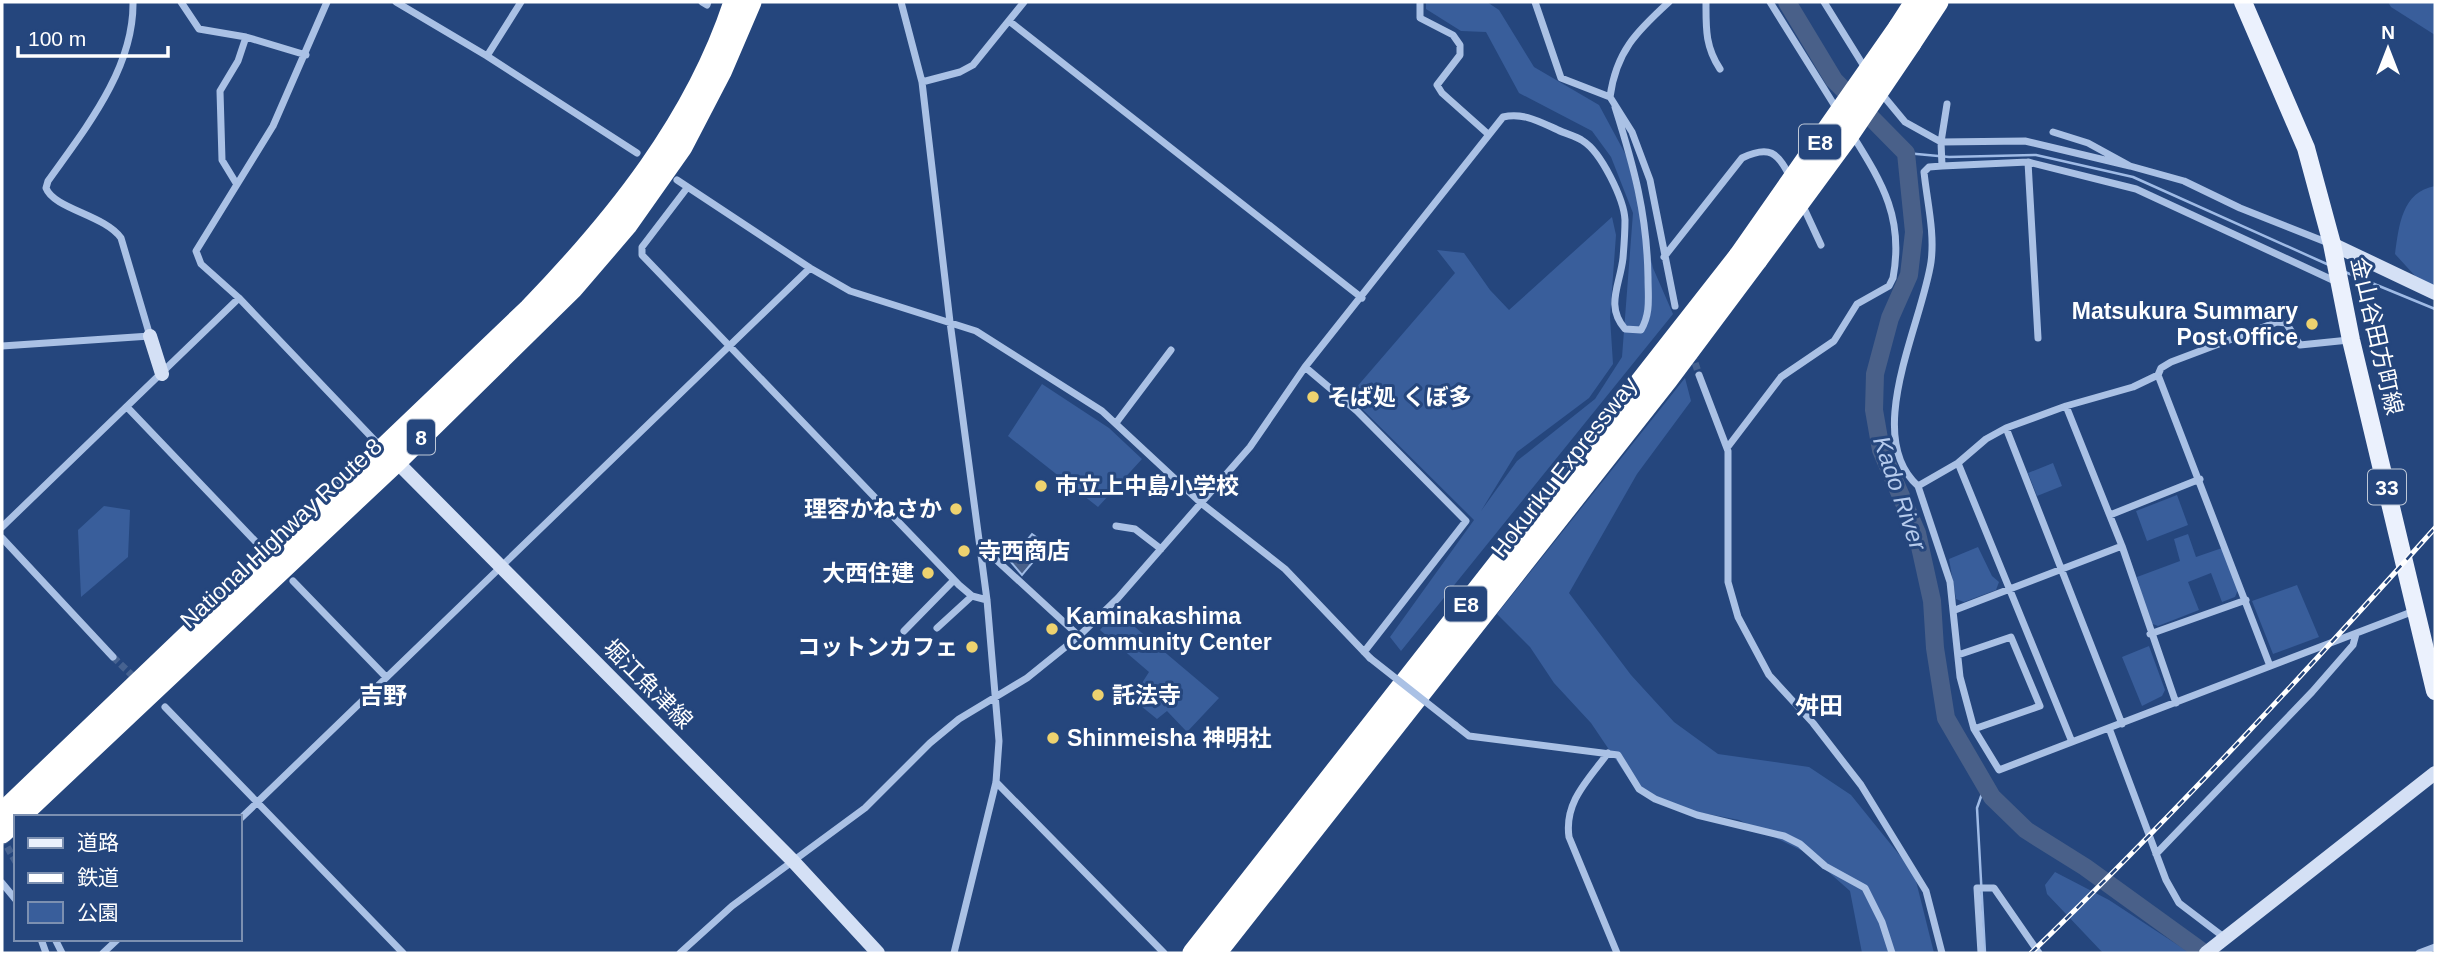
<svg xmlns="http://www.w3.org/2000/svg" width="2437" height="955" font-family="Helvetica,'Noto Sans JP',sans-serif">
<rect width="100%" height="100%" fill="#25467d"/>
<path fill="#395e9b" d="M1426,2H1487L1499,10L1534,67L1599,105L1627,157L1653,268L1673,314L1401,651L1390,637L1474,520L1349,396L1455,273L1437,250L1464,253L1490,290L1509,310L1612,217L1616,235L1610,317L1613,364L1589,398L1517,452L1481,511L1517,461L1595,399L1622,357L1633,213L1611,157L1592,131L1519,93L1486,32L1461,31L1426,9Z
M2388,2H2435V35L2391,7Z
M2435,186V293L2428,290L2395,254C2399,225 2402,192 2435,186Z
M1685,378L1691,401L1637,474L1569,593L1631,675L1674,722L1718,754L1809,767L1851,795L1914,873L1934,953H1862L1850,891L1807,853L1739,820L1687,810L1637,791L1591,723L1554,683L1530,647L1497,614Z
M1042,384L1109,428L1142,459L1098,507L1008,436Z
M2053,463L2062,486L2037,496L2028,473Z
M2177,495L2188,525L2147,541L2136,511Z
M104,506L130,510L128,557L81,597L78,530Z
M2188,534L2196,557L2222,548L2238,590L2235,597L2222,602L2211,573L2188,582L2199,610L2158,626L2150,623L2137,577L2180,561L2174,539Z
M1978,547L1992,576L1999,582L1996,590L1964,602L1956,599L1949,559Z
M2297,585L2319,637L2273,654L2252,601Z
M1116,611L1219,698L1187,732L1167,711L1157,719L1141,706L1152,692L1142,683L1149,672L1100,630Z
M2149,646L2165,690L2162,696L2142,706L2122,657Z
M2055,872L2109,900L2190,953H2103L2047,894L2045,885Z"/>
<path fill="#496089" stroke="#9fbbe6" stroke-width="2" d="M1032,534L1047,545L1022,575L1010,561Z"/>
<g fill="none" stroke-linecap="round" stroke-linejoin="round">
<path stroke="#9fbbe6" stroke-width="2.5" d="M1906,153L1949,157L2036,155L2133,177L2329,265
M2345,272L2435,309
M1985,785L1977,808L1985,953"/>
<path stroke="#496089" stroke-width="18" d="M1787,2L1834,80L1906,153L1914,232L1909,275L1890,318L1875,374L1874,410L1881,450L1917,533L1932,601L1935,648L1946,718L1992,797L2026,830L2085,867L2204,953"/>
<path stroke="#466290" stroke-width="7" stroke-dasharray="7 3.5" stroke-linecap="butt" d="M1692,353L1699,375
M113,657L137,680
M2,838L16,862"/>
<path stroke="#aac1e5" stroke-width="7" d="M181,2L199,29L246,37L306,55
M327,2L273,126L196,251L201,264L239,298L380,446
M396,2L487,56L637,153
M702,2L707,5L708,2
M901,2L922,82L950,322L987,600L999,741L996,782L954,953
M1420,2V18L1453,35L1460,45V55L1437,85L1442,93L1488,134
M1535,2L1561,78L1610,97
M1669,2C1636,32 1616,52 1610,97L1632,132L1650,180L1675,306
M1706,2C1706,28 1705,46 1720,69
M1770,2L1838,111
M1824,2L1865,68
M1009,21L1362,298
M487,56L521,2
M922,82L960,72L973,65L1024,2
M1881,93L1905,122L1941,142L1947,104
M2053,132L2088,143L2130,166L2025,141L1941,142L1942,166L1929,167L1924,172C1927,201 1935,233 1931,262C1922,324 1862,436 1918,486L1950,582L1960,677L1974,729L1999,770L2414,611
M2028,162L2038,338
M1942,166L2028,162L2136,189L2339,283
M2130,166L2184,181L2240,208L2331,244
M677,180L810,268L850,291L976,331L1102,411L1201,503L1285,569L1370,658
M236,183L222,160L220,91L238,61L246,37
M687,188L642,247V255L959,585L972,596L987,600
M1802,204L1821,245
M1664,257L1742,158C1769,145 1778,152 1790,177
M2,346L150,336L121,238C105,215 54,209 46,188L48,181C85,129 134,69 133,2
M1305,367L1357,411L1466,521L1364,652
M1699,375L1728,451V582L1738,617L1769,675L1813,723L1861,785L1926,891L1942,953
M2158,375L2161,368L2171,362L2277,322L2286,323L2300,345L2349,340
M2066,406L2133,387L2158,375L2270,666
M127,407L256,542
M1116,423L1171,350
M2006,428L2066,406L2122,546L2176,703
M1727,448L1781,377L1834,341L1857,304L1889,286L1893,278C1904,219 1883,184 1853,136
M1958,463L1986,439L2006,428L2122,724
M1918,486L1958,463L2072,742
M2110,515L2200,479
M1116,526L1135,529L1161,549
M2,527L239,298
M2,538L113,657
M980,545L1079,636
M293,581L386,677
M1955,610L2122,546
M937,628L972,596
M904,631L954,580
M2150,634L2246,600
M1958,655L2011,637L2040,706L1974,729
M165,707L403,953
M1455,725L1469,736L1618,755L1639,789L1655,799L1697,815L1784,836L1800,844L1825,866L1865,888L1882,922L1892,953
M2109,728L2166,880L2179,903L2225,938
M1608,753C1588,780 1564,802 1569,837L1617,953
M996,782L1164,953
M240,819L810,268
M2156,854L2312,692L2353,645L2356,634
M2,883L16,900
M41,939L46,953
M55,939L62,953
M103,953L118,939
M680,953L732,906L865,808L930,743L959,719L1027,678L1079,636L1118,598L1250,447L1305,367L1503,117C1523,112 1540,122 1558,130C1566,134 1576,136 1583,141C1601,152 1624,199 1625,220C1625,233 1624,246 1623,258C1620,285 1605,306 1625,329L1641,330C1651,313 1648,297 1648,277C1647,214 1634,167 1615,107
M1981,953L1977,888H1994L2039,953
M2419,953L2435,947"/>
<path stroke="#d4e0f5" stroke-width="14" d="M2332,244L2435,293
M150,336L162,374
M392,457L793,861L878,953
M2206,953L2435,773"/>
<path stroke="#ebf1fd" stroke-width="18" d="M2243,2L2306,148L2332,244L2351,340L2435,691"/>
<path stroke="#fff" stroke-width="21" d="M1899,27L1915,2
M1911,43L1938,2
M2,813L529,309C615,220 695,121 734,2
M19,817L397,461L573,288L627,225L682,147L721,72L751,2
M2,833L16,820
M1193,953L1739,256
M1216,953L1668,379L1757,260"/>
<defs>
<path id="rail" d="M2031,953C2172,817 2304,674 2435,528"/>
</defs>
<use href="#rail" stroke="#fff" stroke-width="5"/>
<use href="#rail" stroke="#25467d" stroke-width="2.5" stroke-dasharray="8" stroke-linecap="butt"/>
<path stroke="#aac1e5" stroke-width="7" d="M1370,658L1455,725"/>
<path stroke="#fff" stroke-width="21" d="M1739,256L1899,27
M1757,260L1846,139L1911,43"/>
</g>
<g fill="#eed26f" stroke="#25467d" stroke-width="2.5">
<circle cx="2312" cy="324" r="7"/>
<circle cx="1313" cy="397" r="7"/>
<circle cx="1041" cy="486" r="7"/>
<circle cx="956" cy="509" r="7"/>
<circle cx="964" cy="551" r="7"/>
<circle cx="928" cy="573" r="7"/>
<circle cx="1052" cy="629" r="7"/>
<circle cx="972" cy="647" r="7"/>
<circle cx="1098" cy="695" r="7"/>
<circle cx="1053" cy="738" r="7"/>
</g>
<g text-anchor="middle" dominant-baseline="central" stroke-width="6" stroke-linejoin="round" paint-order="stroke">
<g fill="#25467d" stroke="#bec8d8" stroke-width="2">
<rect x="1799" y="124.5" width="42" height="35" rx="5"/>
<rect x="407" y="419.5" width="28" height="35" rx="5"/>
<rect x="2368" y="469.5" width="38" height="35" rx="5"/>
<rect x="1445" y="586.5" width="42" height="35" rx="5"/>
</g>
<g font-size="21" font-weight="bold" fill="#fff">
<text x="1820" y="142">E8</text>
<text x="421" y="437">8</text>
<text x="2387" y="487">33</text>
<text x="1466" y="604">E8</text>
</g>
<g font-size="23" font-weight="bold" fill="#fff" stroke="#25467d" text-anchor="start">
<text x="2298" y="311" text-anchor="end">Matsukura Summary<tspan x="2298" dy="26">Post Office</tspan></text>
<text x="1327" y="397">そば処 くぼ多</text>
<text x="1055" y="486">市立上中島小学校</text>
<text x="942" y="509" text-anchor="end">理容かねさか</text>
<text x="978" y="551">寺西商店</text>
<text x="914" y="573" text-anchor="end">大西住建</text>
<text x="1066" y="616">Kaminakashima<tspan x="1066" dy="26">Community Center</tspan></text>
<text x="958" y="647" text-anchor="end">コットンカフェ</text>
<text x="1112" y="695">託法寺</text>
<text x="1067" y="738">Shinmeisha 神明社</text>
</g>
<g font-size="23" fill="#fff" stroke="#25467d">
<text transform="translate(2377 336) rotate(77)">金山谷田方町線</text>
<text transform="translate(1564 467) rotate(-52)">Hokuriku Expressway</text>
<text transform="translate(281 533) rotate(-43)">National Highway Route 8</text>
<text transform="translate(648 684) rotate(45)">堀江魚津線</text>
</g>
<g font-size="24" font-style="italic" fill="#b6cbed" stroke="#25467d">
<text transform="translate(1900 493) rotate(71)">Kado River</text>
</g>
<g font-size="24" font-weight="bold" fill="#fff" stroke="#25467d">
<text x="383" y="695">吉野</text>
<text x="1819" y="705">舛田</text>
</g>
</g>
<rect width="2437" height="955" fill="none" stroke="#ffffff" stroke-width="7"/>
<rect x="14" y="815" width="228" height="126" fill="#25467d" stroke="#7c90b1" stroke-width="2"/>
<rect x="28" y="838" width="35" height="10" fill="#ebf1fd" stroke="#7c90b1" stroke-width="2"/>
<text x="77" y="850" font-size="21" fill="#ffffff">道路</text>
<rect x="28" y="873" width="35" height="10" fill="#ffffff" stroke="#7c90b1" stroke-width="2"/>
<text x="77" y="885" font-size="21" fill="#ffffff">鉄道</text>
<rect x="28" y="902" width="35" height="21" fill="#395e9b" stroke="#7c90b1" stroke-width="2"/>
<text x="77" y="920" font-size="21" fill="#ffffff">公園</text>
<g transform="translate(2388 49)" stroke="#25467d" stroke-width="5" paint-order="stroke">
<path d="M0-5L12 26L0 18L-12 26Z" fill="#ffffff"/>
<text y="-10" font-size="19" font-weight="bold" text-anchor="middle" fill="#ffffff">N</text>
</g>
<path d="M18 46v10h150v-10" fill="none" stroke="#ffffff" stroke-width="3.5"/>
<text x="28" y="46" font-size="21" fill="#ffffff" stroke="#25467d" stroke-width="5" paint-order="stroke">100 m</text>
</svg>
